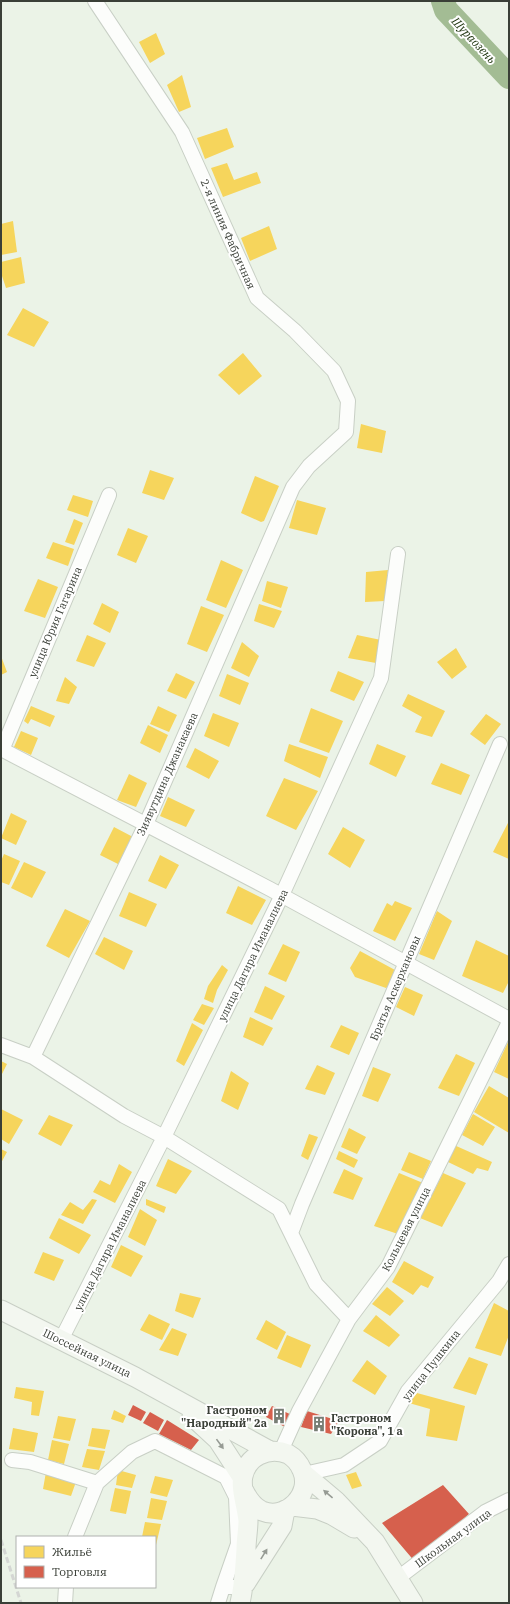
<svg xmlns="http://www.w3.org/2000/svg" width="510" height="1604" font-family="'IBM Plex Serif',serif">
<rect width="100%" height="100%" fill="#ebf3e7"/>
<path fill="#f6d55c" d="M156,33L165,54L150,63L139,42Z
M182,75L191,107L179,112L167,85Z
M227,128L234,147L205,159L197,138Z
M227,163L234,180L257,172L261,183L223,197L211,168Z
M13,221L17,252L1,255V224Z
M269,226L277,249L250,261L241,238Z
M21,257L25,283L6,288L1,273V262Z
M23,308L49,322L34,347L7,335Z
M243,353L262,376L239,395L218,375Z
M361,424L386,431L382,453L357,448Z
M150,470L174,478L164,500L142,493Z
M255,476L279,486L264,521L261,522L241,513Z
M73,495L93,501L88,517L67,510Z
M297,500L326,508L317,535L289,528Z
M74,519L83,523L74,545L65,542Z
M128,528L148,536L136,563L117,555Z
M53,542L74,549L68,566L46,558Z
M221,560L243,570L226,608L206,600Z
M388,570L385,601L365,602L366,572Z
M38,579L58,587L45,618L24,611Z
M267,581L288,587L281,608L262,601Z
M102,603L119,612L110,633L93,624Z
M259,604L282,611L274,628L254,621Z
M201,606L224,615L207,652L187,644Z
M87,635L106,643L94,667L76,661Z
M357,635L381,640L376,663L348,658Z
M242,642L259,656L249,677L231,668Z
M456,648L467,667L452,679L437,662Z
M1,656L7,672L1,675Z
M338,671L364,682L354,701L330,691Z
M176,673L195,682L186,699L167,691Z
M227,674L249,683L240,705L219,696Z
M65,677L77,687L69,704L56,701Z
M408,694L445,711L432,737L415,732L422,717L402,706Z
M31,706L55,716L50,727L31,719L28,724L24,721Z
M158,706L177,715L169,732L150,724Z
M311,708L343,721L329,753L299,742Z
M213,713L239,723L229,747L204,736Z
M486,714L501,724L485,745L470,734Z
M148,725L168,735L160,753L140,743Z
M21,731L38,738L31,755L14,747Z
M289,744L328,757L320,778L284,761Z
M377,744L406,756L396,777L369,764Z
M195,748L219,761L209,779L186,767Z
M441,763L470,775L461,795L431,784Z
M129,774L147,783L136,807L117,800Z
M284,778L318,791L296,830L266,816Z
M168,797L195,810L186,827L160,816Z
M11,813L27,821L16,845L1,838Z
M509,821V859L493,852Z
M114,827L133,837L118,864L100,855Z
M343,827L365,840L350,868L328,854Z
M4,854L20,861L9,885L1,882V861Z
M160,855L179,865L166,889L148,881Z
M24,862L46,872L32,898L11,888Z
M238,886L266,900L252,925L226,913Z
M129,892L157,904L146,927L119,916Z
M395,901L412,908L395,941L373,931L387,903L392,906Z
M65,909L90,921L69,958L46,946Z
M437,911L452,921L434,960L419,954Z
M104,937L133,951L124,970L95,954Z
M476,940L509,956V981L503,993L462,976Z
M283,944L300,952L286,982L268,974Z
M360,951L395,970V982L386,988L355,977L350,968Z
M222,965L228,970L217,990L213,1003L204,999L208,986Z
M265,986L285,996L272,1020L254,1012Z
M405,987L423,995L414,1016L396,1007Z
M202,1004L214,1008L204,1025L193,1020Z
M250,1017L273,1028L263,1046L243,1037Z
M192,1023L203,1030L184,1066L176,1061Z
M341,1025L359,1033L349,1055L330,1047Z
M509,1040V1079L494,1072Z
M456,1054L475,1063L459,1096L438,1088Z
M1,1061L7,1064L1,1076Z
M317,1065L335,1073L325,1095L305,1089Z
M373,1067L391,1074L378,1102L362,1096Z
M231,1071L249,1083L238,1110L221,1101Z
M489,1086L509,1098V1133L474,1112Z
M1,1109L23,1120L9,1144L1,1139Z
M473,1114L495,1127L483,1146L462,1135Z
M49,1115L73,1125L61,1146L38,1134Z
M349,1128L366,1137L357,1154L341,1147Z
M309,1134L318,1137L308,1160L301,1156Z
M454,1145L492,1162L488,1171L477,1168L473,1174L448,1162L453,1152L450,1151Z
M1,1149L7,1152L1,1163Z
M339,1151L358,1160L354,1168L336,1159Z
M409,1152L431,1161L423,1179L401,1170Z
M168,1159L192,1171L176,1194L156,1186Z
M119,1164L132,1172L115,1203L93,1192L100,1180L110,1185Z
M344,1169L363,1178L353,1200L333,1193Z
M399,1173L423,1183L398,1234L374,1226Z
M443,1173L466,1183L442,1227L420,1218Z
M92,1199L97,1200L83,1224L61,1215L70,1202L83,1210Z
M146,1199L166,1207L164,1213L146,1205Z
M140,1209L157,1220L145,1246L128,1237Z
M59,1218L91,1235L79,1254L49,1238Z
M121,1245L143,1256L131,1277L111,1267Z
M43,1252L64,1260L54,1281L34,1273Z
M404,1261L434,1277L428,1288L421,1285L413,1295L392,1282Z
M387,1287L404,1301L390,1316L372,1304Z
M180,1293L201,1298L193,1318L175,1311Z
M494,1303L509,1311V1335L501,1356L475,1348Z
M149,1314L170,1324L162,1340L140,1330Z
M376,1315L400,1335L389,1347L363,1331Z
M266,1320L286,1332L277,1350L256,1339Z
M172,1328L187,1334L178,1356L159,1350Z
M287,1335L311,1345L301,1368L277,1358Z
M469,1357L488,1364L476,1395L453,1388Z
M367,1360L387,1376L375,1395L352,1381Z
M16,1387L44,1391L39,1416L31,1415L32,1402L14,1398Z
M417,1393L465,1406L457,1441L426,1436L430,1409L409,1403Z
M114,1410L126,1416L123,1423L111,1419Z
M58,1416L76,1419L70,1441L53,1438Z
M13,1428L38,1433L34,1452L9,1449Z
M92,1428L110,1430L105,1449L88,1446Z
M52,1440L69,1444L64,1464L48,1460Z
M87,1449L105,1451L99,1470L82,1467Z
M118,1470L136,1475L132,1488L116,1485Z
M46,1472L77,1479L71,1496L43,1489Z
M356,1472L362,1486L352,1489L346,1475Z
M155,1476L173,1480L167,1497L150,1493Z
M115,1488L131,1491L126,1514L110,1511Z
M151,1498L167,1501L162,1520L147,1518Z
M145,1522L161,1524L156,1545L155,1537H142Z"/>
<path fill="#d6604d" d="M133,1405L146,1412L141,1421L128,1415Z
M272,1406L292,1415L285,1427L266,1417Z
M307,1411L339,1421L331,1434L301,1427Z
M150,1412L164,1420L158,1431L143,1423Z
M167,1420L199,1440L191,1450L159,1434Z
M443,1485L469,1514L416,1563L382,1523Z"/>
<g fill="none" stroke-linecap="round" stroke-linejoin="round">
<path stroke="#a3bc94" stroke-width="24" d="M443,1L446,10L509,77"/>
<defs>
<path id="minor" d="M1,749L270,889L509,1019
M2,750L109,495
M1,1045L33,1057L124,1116L164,1137L279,1209L316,1284L349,1319
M33,1057L146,824L293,487L309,466L346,432L348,401L334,371L295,331L257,298L182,132L95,1
M291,1233L302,1204L500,744
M61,1340L164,1137L282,895L381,678L398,554
M281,1451L299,1411L349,1319L388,1267L509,1022
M12,1460L30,1462L97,1483L132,1452L155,1441L226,1477L236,1497L238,1544L223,1587H244
M304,1474L344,1465L380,1441L408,1391L499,1281L509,1264
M75,1537L97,1483
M398,1578L485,1512L509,1500
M65,1603L66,1587
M218,1603L223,1587"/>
<path id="secondary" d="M1,1310L135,1377L270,1451
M192,1416L218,1440L242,1477
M304,1474L336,1501L375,1542L413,1603
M292,1506L317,1509L332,1515L354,1528
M245,1584L282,1526L285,1510
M240,1603C244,1585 245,1567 246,1549C246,1540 248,1530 248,1521C247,1508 240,1488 243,1476C245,1467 251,1459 259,1455C269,1450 278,1450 288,1454C295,1458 299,1463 302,1470C313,1494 286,1521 262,1511C253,1507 248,1499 244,1491"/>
</defs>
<use href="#minor" stroke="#c8cfc5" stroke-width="16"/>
<use href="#secondary" stroke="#c8cfc5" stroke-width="21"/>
<use href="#minor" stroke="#fcfdfb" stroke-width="14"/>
<use href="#secondary" stroke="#f3f7f0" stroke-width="19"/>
<path stroke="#d4d6d3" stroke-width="3" stroke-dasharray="6 3" stroke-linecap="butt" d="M1,1540L21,1603"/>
</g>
<defs><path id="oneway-solid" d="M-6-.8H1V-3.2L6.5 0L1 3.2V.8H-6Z"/></defs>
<g fill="#969b94">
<use href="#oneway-solid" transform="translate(220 1444) rotate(54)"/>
<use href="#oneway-solid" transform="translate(328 1494) rotate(-140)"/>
<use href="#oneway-solid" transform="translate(264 1554) rotate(-58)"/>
</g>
<defs>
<symbol id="building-bare" viewBox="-9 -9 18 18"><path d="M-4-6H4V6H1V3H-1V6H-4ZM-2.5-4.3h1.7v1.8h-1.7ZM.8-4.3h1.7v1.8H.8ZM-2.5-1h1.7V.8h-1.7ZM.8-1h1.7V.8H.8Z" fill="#787e75" stroke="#fff" stroke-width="2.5" paint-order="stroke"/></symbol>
</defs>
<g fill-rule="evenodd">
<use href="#building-bare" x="268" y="1405" width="22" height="22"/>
<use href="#building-bare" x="308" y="1413" width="22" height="22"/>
</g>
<g text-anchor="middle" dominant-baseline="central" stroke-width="4" stroke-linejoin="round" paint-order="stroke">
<g font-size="11" fill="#3a3f37" stroke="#fff">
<text transform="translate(228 234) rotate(66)">2-я линия Фабричная</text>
<text transform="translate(55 622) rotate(-67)">улица Юрия Гагарина</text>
<text transform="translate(167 774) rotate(-66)">Зиявутдина Джанакаева</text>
<text transform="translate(253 955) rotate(-64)">улица Дагира Иманалиева</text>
<text transform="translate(395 988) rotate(-67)">Братья Аскерхановы</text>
<text transform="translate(406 1229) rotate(-63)">Кольцевая улица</text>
<text transform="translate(110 1245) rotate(-63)">улица Дагира Иманалиева</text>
<text transform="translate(87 1353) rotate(26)">Шоссейная улица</text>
<text transform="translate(431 1365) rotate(-52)">улица Пушкина</text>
<text transform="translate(453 1538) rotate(-36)">Школьная улица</text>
</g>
<g font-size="11" font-weight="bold" fill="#3a3f37" stroke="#fff" text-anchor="end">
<text x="267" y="1410">Гастроном<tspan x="267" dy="13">"Народный" 2а</tspan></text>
<text x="331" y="1418" text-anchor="start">Гастроном<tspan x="331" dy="13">"Корона", 1 а</tspan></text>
</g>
<g font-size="12" font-style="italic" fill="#1b310b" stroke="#fff">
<text transform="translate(474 40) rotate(47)">Шураозень</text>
</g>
</g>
<rect width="510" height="1604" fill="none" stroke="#3a3f37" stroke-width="4"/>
<rect x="16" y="1536" width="140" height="52" fill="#ffffff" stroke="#b0b2af"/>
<rect x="24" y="1546" width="20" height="12" fill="#f6d55c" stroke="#b0b2af"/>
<text x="52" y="1556" font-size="12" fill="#3a3f37">Жильё</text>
<rect x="24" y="1566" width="20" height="12" fill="#d6604d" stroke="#b0b2af"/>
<text x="52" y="1576" font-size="12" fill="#3a3f37">Торговля</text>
</svg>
